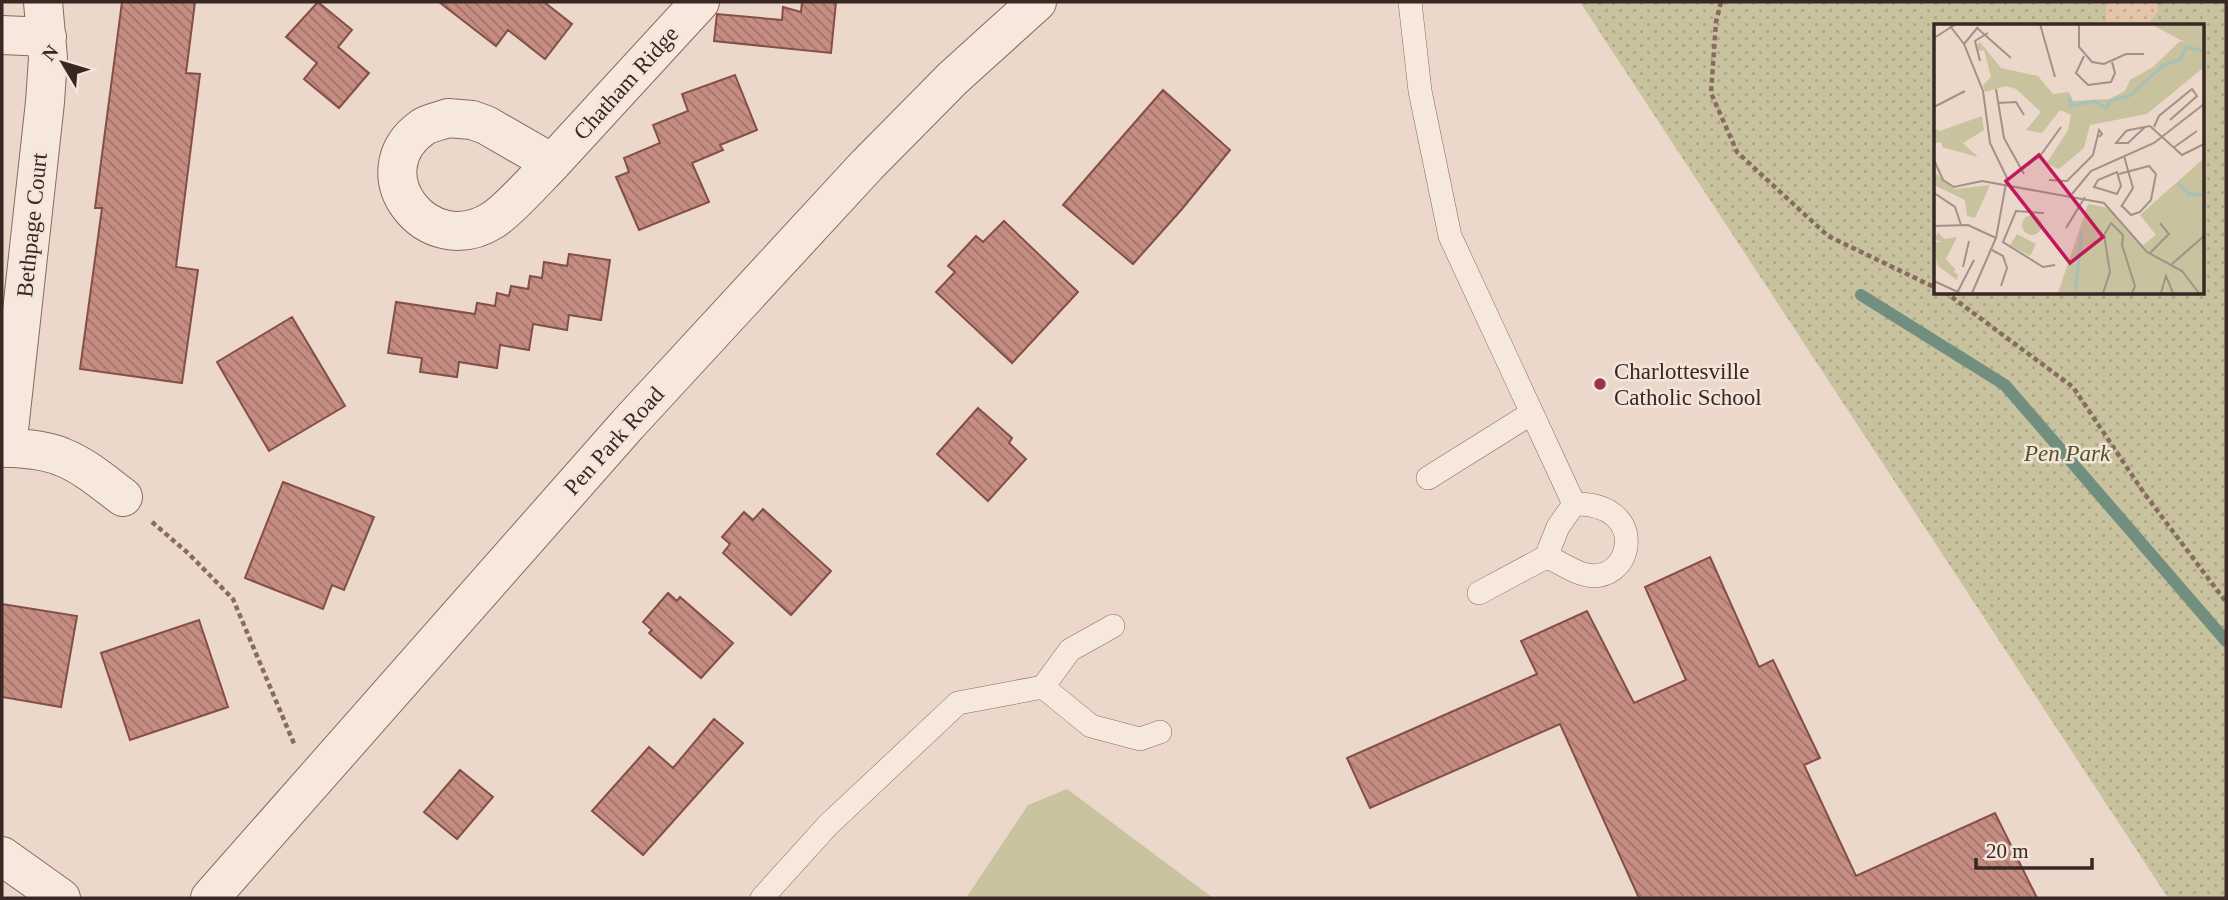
<svg xmlns="http://www.w3.org/2000/svg" width="2228" height="900" font-family="'Times New Roman',serif">
<defs>
<pattern id="grass-dots" width="8" height="8" patternUnits="userSpaceOnUse" patternTransform="scale(1.75)"><rect width="8" height="8" fill="#c9c29e"/><path d="M2 2h.1M6 6h.1" fill="none" stroke="#ada788" stroke-width="1.8" stroke-linecap="round"/></pattern>
<pattern id="sand-dots" width="8" height="8" patternUnits="userSpaceOnUse" patternTransform="scale(1.75)"><rect width="8" height="8" fill="#e4c5aa"/><path d="M2 2h.1M6 6h.1" fill="none" stroke="#c4a992" stroke-width="1.8" stroke-linecap="round"/></pattern>
<pattern id="building-back-hatch" width="6" height="6" patternUnits="userSpaceOnUse" patternTransform="scale(1.75)"><rect width="6" height="6" fill="#c68d83"/><path d="M-1 5l2 2M0 0l6 6M5-1l2 2" fill="none" stroke="#a2736b"/></pattern>
</defs>
<rect width="100%" height="100%" fill="#ebd8ca"/>
<path fill="url(#grass-dots)" fill-rule="evenodd" d="M1580,2H2226V898H2168ZM1936,26H2202V292H1936Z"/>
<path fill="url(#sand-dots)" d="M2110,2H2157L2158,11L2146,26H2108L2106,22V6Z"/>
<path fill="#c9c29e" d="M2202,61L2214,87L2215,124L2202,152Z
M1067,789L1213,898H966L1028,805Z"/>
<g fill="none" stroke-linecap="round" stroke-linejoin="round">
<path stroke="#718e7f" stroke-width="12" d="M1861,295L2005,385L2226,641"/>
</g>
<path fill="url(#building-back-hatch)" stroke="#844f47" stroke-width="2" d="M122,2H195L186,73L200,74L176,267L198,270L182,383L80,369L102,208H95Z
M318,2L352,30L338,47L369,73L339,108L304,79L317,63L286,37Z
M439,2H544L572,24L545,59L508,30L496,46Z
M802,2H836L831,53L714,41L717,14L782,20L783,7L801,12Z
M735,75L757,130L720,145L723,150L692,163L709,202L639,230L616,177L629,172L624,158L660,143L653,125L688,111L682,94Z
M1163,90L1230,150L1182,209L1133,264L1063,205Z
M1004,221L1078,292L1012,363L936,292L955,272L948,266L976,236L983,242Z
M569,254L610,260L601,320L569,315L567,330L533,324L529,350L500,345L497,368L459,362L457,377L420,372L422,358L388,353L396,302L475,314L477,303L495,306L497,293L509,296L511,286L528,289L530,276L542,278L544,262L567,266Z
M292,317L345,406L269,451L217,362Z
M978,408L1012,438L1009,443L1026,459L988,501L937,454Z
M283,482L374,517L344,590L332,585L323,609L245,578Z
M763,509L831,571L791,615L723,553L730,544L722,537L744,512L753,520Z
M1710,557L1759,667L1773,660L1820,758L1804,765L1856,876L1995,813L2037,898H1639L1560,724L1370,808L1347,758L1537,674L1521,641L1587,611L1634,703L1686,680L1645,587Z
M668,593L677,601L680,597L733,643L701,678L649,633L652,630L643,622Z
M2,604L77,616L61,707L2,697Z
M199,620L228,707L130,740L101,653Z
M714,719L743,743L643,855L592,811L649,747L673,768Z
M460,770L493,797L457,839L424,812Z"/>
<g fill="none" stroke-linecap="round" stroke-linejoin="round">
<defs>
<path id="service" d="M1410,2L1420,91L1450,236L1574,504
M1428,478L1532,413
M1479,593L1546,557C1558,561 1569,569 1580,573C1632,592 1653,502 1574,504L1558,527L1546,557
M1113,626L1070,650L1043,687L1091,726L1140,739L1160,732
M762,898L828,825L958,703L1043,687"/>
<path id="minor" d="M2,35L47,37
M448,118L472,120L486,125L552,163C536,179 510,209 493,220C427,262 359,172 423,127C429,123 440,121 448,118Z
M552,163L700,2
M2,447C22,449 43,449 62,457C85,466 104,483 123,497
M7,448L45,102L48,58L43,2
M210,898L628,424L867,165L953,78L1037,2"/>
<path id="tertiary" d="M2,856L61,898"/>
</defs>
<use href="#service" stroke="#876a60" stroke-width="24"/>
<use href="#minor" stroke="#876a60" stroke-width="40"/>
<use href="#tertiary" stroke="#876a60" stroke-width="40"/>
<path stroke="#876a60" stroke-width="4.5" stroke-dasharray="5 3.5" stroke-linecap="butt" d="M1721,2L1716,22L1711,93L1737,152L1828,236L1936,288
M1945,292L2073,387L2144,493L2226,602
M152,522L189,554L233,599L295,746"/>
<use href="#service" stroke="#f7e8dd" stroke-width="23"/>
<use href="#minor" stroke="#f7e8dd" stroke-width="38"/>
<use href="#tertiary" stroke="#f7e8dd" stroke-width="38"/>
</g>
<circle fill="#91344e" stroke="#f3e5d9" stroke-width="2.5" cx="1600" cy="384" r="7"/>
<g text-anchor="middle" dominant-baseline="central" stroke-width="5" stroke-linejoin="round" paint-order="stroke">
<g font-size="23" fill="#382722" stroke="#f3e5d9">
<text transform="translate(626 83) rotate(-48)">Chatham Ridge</text>
<text transform="translate(32 225) rotate(-84)">Bethpage Court</text>
<text transform="translate(614 441) rotate(-48)">Pen Park Road</text>
</g>
<g font-size="23" fill="#382722" stroke="#f3e5d9" text-anchor="start">
<text x="1614" y="371">Charlottesville<tspan x="1614" dy="26">Catholic School</tspan></text>
</g>
<g font-size="23" font-style="italic" fill="#53522a" stroke="#f3e5d9">
<text x="2067" y="453">Pen Park</text>
</g>
</g>
<g transform="translate(1934 24)">
<rect width="270" height="270" fill="#ebd8ca"/>
<path d="M269,0V23L262,24L220,2ZM48,92L50,106L29,119L6,107ZM269,135V269H124L154,180L175,184L221,235L209,221L222,211L206,191Z" fill="#c9c29e"/>
<path d="M246,17L269,23V44L213,90L156,101L150,124L125,145L112,140L134,106L137,91L126,86L108,109L92,106L107,88L82,65L72,62L51,68L49,61L57,53L50,26L44,27L43,21L46,18L67,44L104,52L119,70L135,68L139,77L175,75L191,67L196,56L219,43ZM0,104L29,119L44,133L8,123V119L0,118ZM0,148L21,165L56,161L41,194L33,192L31,176L0,161ZM4,208L10,215L23,213L12,235L22,246L19,248L24,250L23,256L3,241L0,218H8L0,215Z" fill="#c9c29e"/>
<path d="M88 201a10 10 0 1 1 20 0a10 10 0 1 1-20 0ZM83,210L102,220L96,232L76,221Z" fill="#c9c29e"/>
<path fill="none" stroke="#aac0b4" stroke-width="3.5" d="M135,73L137,82L160,77L172,84L176,77L195,72L230,41L246,36L252,23L270,27M244,159L255,170L270,171M141,269L148,208"/>
<path fill="none" stroke="#a39187" stroke-width="2" d="M106,0L121,53M145,0V23L158,38L170,40L192,30H210M16,2L30,20L49,67L56,119L73,154L62,214L38,269M43,4L77,34M0,14L22,0M30,20L44,3M150,32L142,49L154,61L177,58L181,49L178,38M46,37L41,17L54,9M62,65L70,114L90,150M64,79L82,78L90,91M0,83L31,67M211,103L194,119H182L192,107L195,106L211,103L216,102L248,131L270,120M220,103L225,92L258,65L263,72L236,96M239,124L263,107M0,136L9,156L20,163L48,157L170,179L213,228L248,247L265,269M89,144L106,132L127,103M183,148L187,162L183,170L160,163L164,156ZM185,150L215,142L222,150L217,176L206,188L197,191L188,182M115,156L133,157L159,131L165,106L168,110L165,113M0,169L21,183L27,201M138,170L157,147L220,119L270,80M187,183L199,164L190,132M110,189L82,187L69,218L109,243L121,241M0,202L34,201L62,214M132,204L151,173M58,226L69,232L73,244L67,262M215,230L235,210L226,199M238,240L270,212M29,243L35,217M0,257L26,269M23,269L40,236M169,269L176,248L170,211L177,199L189,211L188,221L201,262L198,269M227,269L232,252L239,269"/>
<path fill="#c2185b" fill-opacity="0.15" stroke="#c2185b" stroke-width="3.5" d="M105,131L169,213L136,239L72,157Z"/>
<rect width="270" height="270" fill="none" stroke="#382722" stroke-width="3.5"/>
</g>
<rect width="2228" height="900" fill="none" stroke="#382722" stroke-width="7"/>
<g transform="translate(63 63) rotate(308)" stroke="#f3e5d9" stroke-width="5" paint-order="stroke">
<path d="M0-5L12 26L0 18L-12 26Z" fill="#382722"/>
<text y="-10" font-size="19" font-weight="bold" text-anchor="middle" fill="#382722">N</text>
</g>
<path d="M1976 858v10h116v-10" fill="none" stroke="#382722" stroke-width="3.5"/>
<text x="1986" y="858" font-size="21" fill="#382722" stroke="#f3e5d9" stroke-width="5" paint-order="stroke">20 m</text>
</svg>
